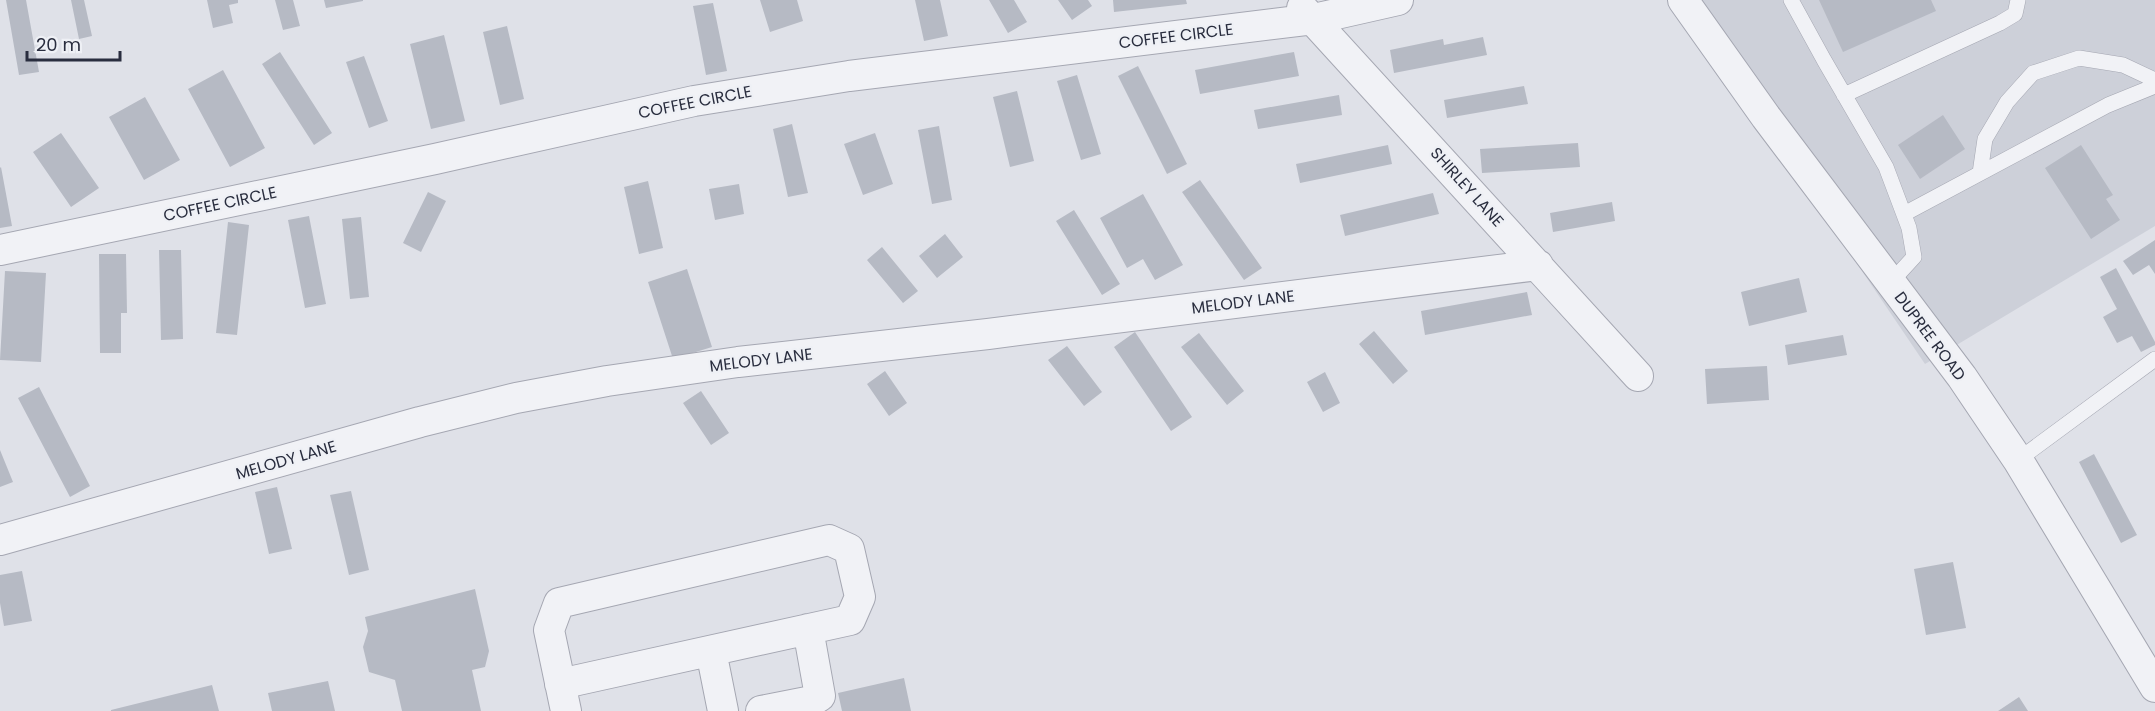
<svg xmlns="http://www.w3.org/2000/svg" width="2155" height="711" font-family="Poppins,sans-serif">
<rect width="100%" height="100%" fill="#dfe1e8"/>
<path fill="#cdd0d9" d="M1690,0H2155V226L1925,364L1801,181Z"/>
<path fill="#b6bac4" d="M6,0H26L39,72L19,75Z
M71,0H84L92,36L79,39Z
M207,0H238V3L229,5L233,23L213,28Z
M275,0H293L300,26L283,30Z
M324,0H363V1L326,8Z
M760,0H797L803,21L770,32Z
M915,0H940L948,36L924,41Z
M989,0H1014L1027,22L1008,33Z
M1058,0H1088L1092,6L1072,20Z
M1113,0H1186L1187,4L1114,12Z
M1819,0H1931L1936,11L1843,52Z
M713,3L727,71L706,75L693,6Z
M507,26L524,99L500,105L483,32Z
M444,35L465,121L431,129L410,44Z
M1483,37L1487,55L1394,73L1390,50L1443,39L1444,45Z
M280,52L332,133L314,145L262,64Z
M1294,52L1299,76L1200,94L1195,70Z
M364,56L388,121L369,128L346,62Z
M1138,66L1187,164L1167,174L1118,76Z
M223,70L265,148L230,167L188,89Z
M1077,75L1101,154L1081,160L1057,81Z
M1524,86L1528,104L1447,118L1444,100Z
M1017,91L1034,161L1010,167L993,97Z
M1339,95L1342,115L1258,129L1254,110Z
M145,97L180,160L144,180L109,117Z
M1943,115L1965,149L1920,179L1898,145Z
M792,124L808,193L788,197L773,129Z
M939,126L952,200L932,204L918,130Z
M61,133L99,188L71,207L33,152Z
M875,133L893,184L863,195L844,144Z
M1578,143L1580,167L1482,173L1480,149Z
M1388,145L1392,164L1300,183L1296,164Z
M2081,145L2113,195L2106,199L2120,220L2091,239L2045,168Z
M1,167L12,226L0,228V168Z
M1200,180L1262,268L1244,280L1182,192Z
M648,181L663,248L639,254L624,187Z
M739,184L744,214L715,220L709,189Z
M428,192L446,201L421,252L403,243Z
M1433,193L1439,214L1345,236L1340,215Z
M1143,194L1183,265L1155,280L1143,259L1127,268L1100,218Z
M1612,202L1615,221L1553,232L1550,213Z
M1074,210L1120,284L1102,295L1056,221Z
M309,216L326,304L305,308L288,220Z
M361,217L369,297L350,299L342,219Z
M228,222L249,225L237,335L216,333Z
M945,234L963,257L937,278L919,256Z
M2155,240V274L2149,265L2133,275L2123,261Z
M882,247L918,291L903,303L867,260Z
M159,250H181L183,339L161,340Z
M99,254H126L127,313H121V353H100Z
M2116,268L2155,342V345L2141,352L2132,336L2117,343L2103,317L2117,309L2100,277Z
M687,269L712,347L673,359L648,282Z
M5,271L46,273L41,362L0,360Z
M1799,278L1807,312L1749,326L1741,292Z
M1527,292L1532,315L1425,335L1421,311Z
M1374,331L1408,371L1393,384L1359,344Z
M1135,332L1192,417L1171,431L1114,347Z
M1199,333L1244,391L1227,405L1181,347Z
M1843,335L1847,355L1788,365L1785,345Z
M1067,346L1102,392L1084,406L1048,360Z
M1767,366L1769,400L1707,404L1705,369Z
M885,371L907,403L889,416L867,384Z
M1325,372L1340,403L1323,412L1307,382Z
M39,387L90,486L70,497L18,398Z
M701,391L729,433L711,445L683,403Z
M0,450L13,482L0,487Z
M2094,454L2137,535L2121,543L2079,462Z
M277,487L292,549L269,554L255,492Z
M351,491L369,570L349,575L330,495Z
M1953,562L1966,628L1926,635L1914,569Z
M22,571L32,621L4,626L0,603V575Z
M475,589L489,651L485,667L472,670L481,711H402L395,680L369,672L363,647L368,631L365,617Z
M904,678L911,711H842L838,693Z
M328,681L335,711H272L268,693Z
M212,685L219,711H111V710Z
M2019,697L2028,711H1998Z"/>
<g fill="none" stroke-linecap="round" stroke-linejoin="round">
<defs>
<path id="service" d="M1791,0L1824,60L1886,167L1909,228L1914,257L1891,282
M1844,95L2000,23L2015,14L2018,0
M1980,173L1985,139L2007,102L2033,73L2079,58L2123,65L2155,80
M1904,214L2108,105L2155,86
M2018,460L2155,359"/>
<path id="minor" d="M1683,0L1766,117L1962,377L2018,460L2155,687
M1302,8L1638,376
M0,250L435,159L694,101L849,76L1314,19L1398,0
M0,540L420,422L516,398L607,381L738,362L988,334L1538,265
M711,651L723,711
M560,684L850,620L860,597L849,549L829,540L559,603L549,630L566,711
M761,711L812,701L820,696L808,629"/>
</defs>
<use href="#service" stroke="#a5a7b2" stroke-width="16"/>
<use href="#minor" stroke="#a5a7b2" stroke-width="32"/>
<use href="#service" stroke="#f1f2f6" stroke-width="15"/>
<use href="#minor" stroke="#f1f2f6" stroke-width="30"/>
</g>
<g text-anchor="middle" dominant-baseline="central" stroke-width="4.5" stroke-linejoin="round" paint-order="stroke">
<g font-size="16" fill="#292d3e" stroke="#eef0f5">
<text transform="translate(1176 36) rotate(-7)">COFFEE CIRCLE</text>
<text transform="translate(695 102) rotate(-11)">COFFEE CIRCLE</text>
<text transform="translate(1467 187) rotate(48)">SHIRLEY LANE</text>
<text transform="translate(220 204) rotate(-12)">COFFEE CIRCLE</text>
<text transform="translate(1243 302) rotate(-7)">MELODY LANE</text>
<text transform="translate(1930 336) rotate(53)">DUPREE ROAD</text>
<text transform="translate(761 360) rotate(-7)">MELODY LANE</text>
<text transform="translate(286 460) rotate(-16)">MELODY LANE</text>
</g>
</g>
<path d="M27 51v9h93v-9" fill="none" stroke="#292d3e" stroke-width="3"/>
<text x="36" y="51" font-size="18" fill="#292d3e" stroke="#eef0f5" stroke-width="4.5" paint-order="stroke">20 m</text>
</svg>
